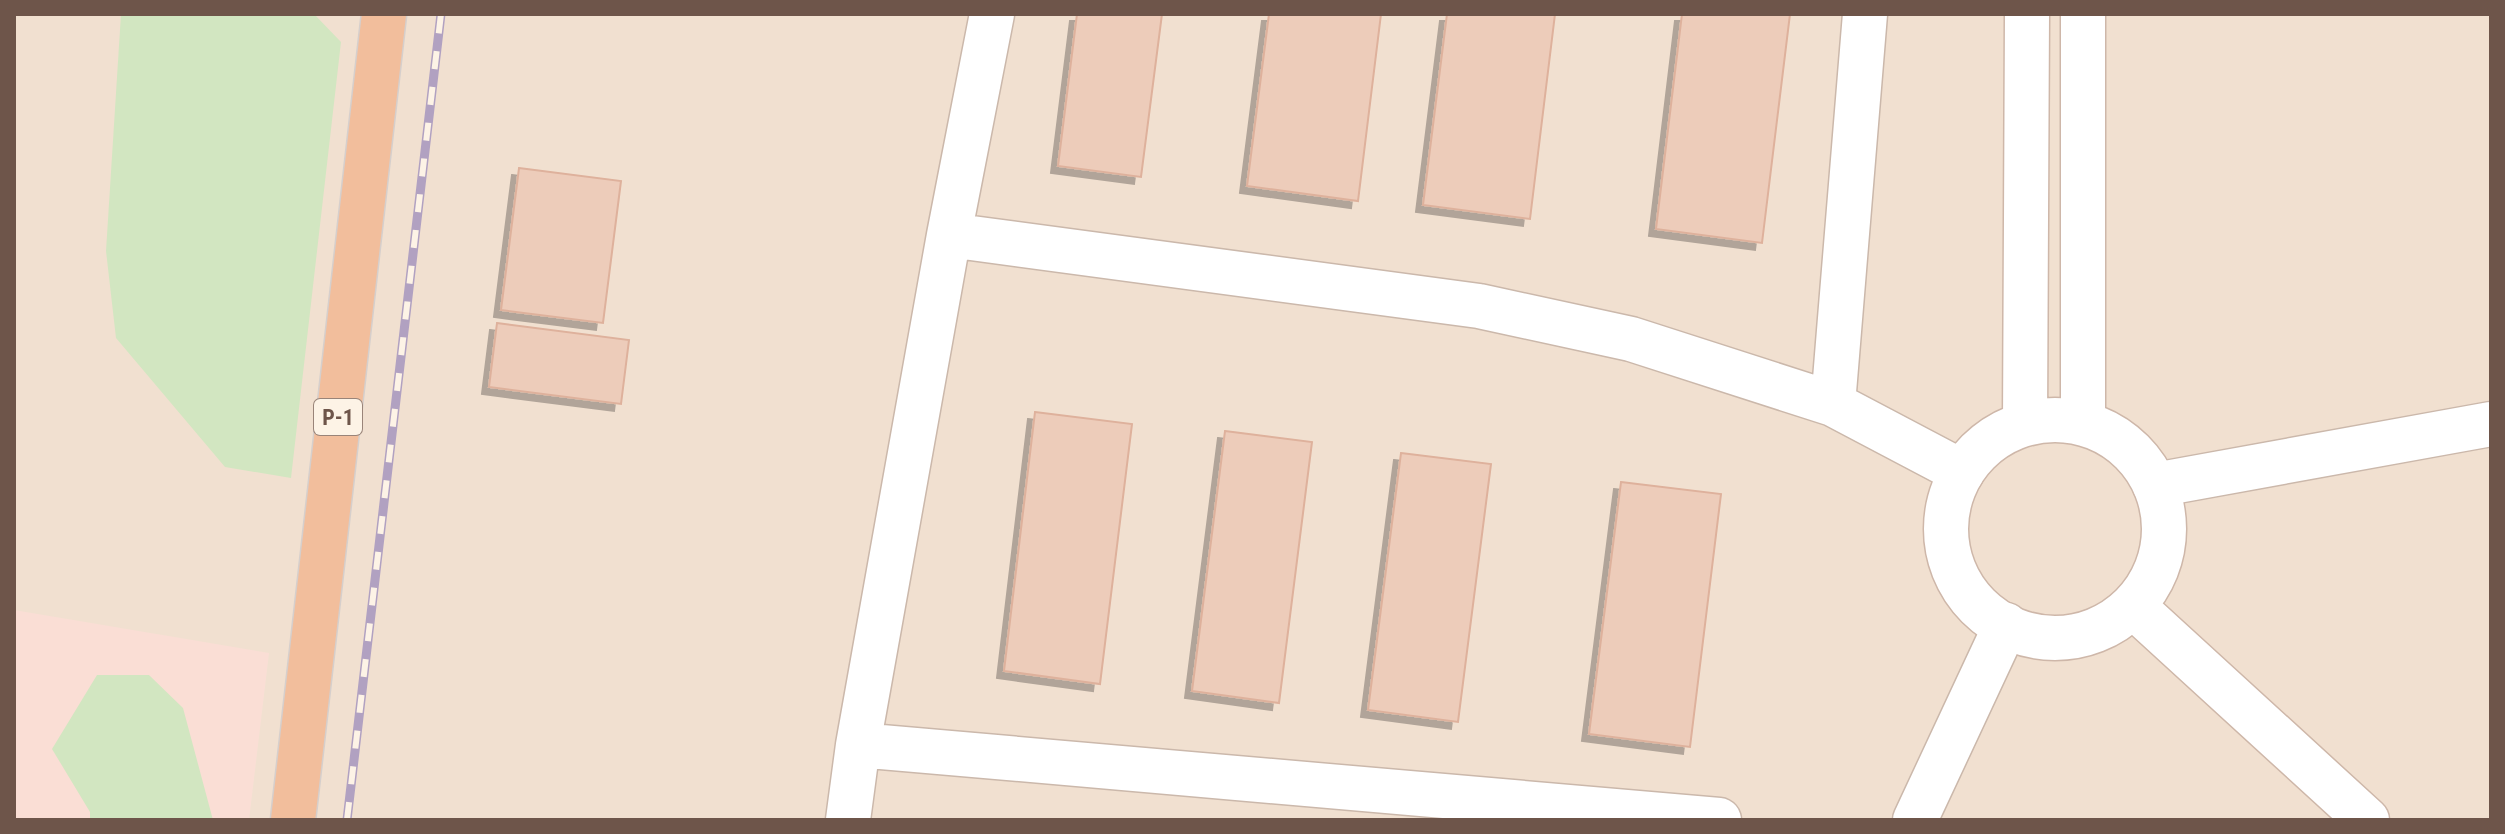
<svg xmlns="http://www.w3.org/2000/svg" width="2505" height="834" font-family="'Roboto Condensed',sans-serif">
<defs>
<filter id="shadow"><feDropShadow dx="-7" dy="7" stdDeviation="0" flood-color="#0004"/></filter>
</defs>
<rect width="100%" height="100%" fill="#faeee0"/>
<path fill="#f1e0d0" d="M14,14H2491V820H14Z"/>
<path fill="#faded5" d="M14,610L269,653L249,820H14Z"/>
<path fill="#d2e6c1" d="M121,14H314L341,42L291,478L225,467L116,338L106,251Z
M97,675H149L183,708L213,820H90V812L52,749Z"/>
<path fill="#edccba" stroke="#deb19c" stroke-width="2" filter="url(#shadow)" d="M1077,14H1162L1141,177L1058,166Z
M1269,14H1381L1358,201L1247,186Z
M1447,14H1555L1530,219L1423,205Z
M1682,14H1790L1762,243L1656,229Z
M519,168L621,181L603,323L501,310Z
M497,323L629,340L621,404L489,387Z
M1035,412L1132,424L1100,684L1004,671Z
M1225,431L1312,442L1279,703L1192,691Z
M1401,453L1491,464L1458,722L1368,710Z
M1621,482L1721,494L1690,747L1589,734Z"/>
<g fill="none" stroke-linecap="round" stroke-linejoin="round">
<defs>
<path id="minor" d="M949,235L1479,306L1631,339L1833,404L1962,472
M1833,404L1865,14
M2155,485L2491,424
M858,745L1719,820
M848,820L858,745L949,235L992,14
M1915,820L2006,625"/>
<path id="secondary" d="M1946 529a109 109 0 1 1 218 0a109 109 0 1 1-218 0Z
M2025,423L2027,14
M2083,423V14
M2133,606L2367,820"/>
<path id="trunk" d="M293,820L384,14"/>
</defs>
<use href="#minor" stroke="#cbb8ab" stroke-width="47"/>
<use href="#secondary" stroke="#ceb7a9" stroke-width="47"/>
<use href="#trunk" stroke="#d6cfcc" stroke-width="47"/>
<use href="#minor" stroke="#fff" stroke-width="44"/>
<use href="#secondary" stroke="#fff" stroke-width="44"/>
<use href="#trunk" stroke="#f2be9c" stroke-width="44"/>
<defs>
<path id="rail" d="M347,820L441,14"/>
</defs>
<use href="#rail" stroke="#b1a1c1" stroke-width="9"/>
<use href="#rail" stroke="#fdf3e6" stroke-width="6" stroke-dasharray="18" stroke-linecap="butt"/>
</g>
<g text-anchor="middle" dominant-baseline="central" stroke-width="6" stroke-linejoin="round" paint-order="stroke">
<rect fill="#fdf3e6" stroke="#998479" stroke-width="2" x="314" y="399" width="48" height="36" rx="6"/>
<g font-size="22" font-weight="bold" fill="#6e554a">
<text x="338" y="417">P-1</text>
</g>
</g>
<rect width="2505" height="834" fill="none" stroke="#6e554a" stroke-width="32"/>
</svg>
